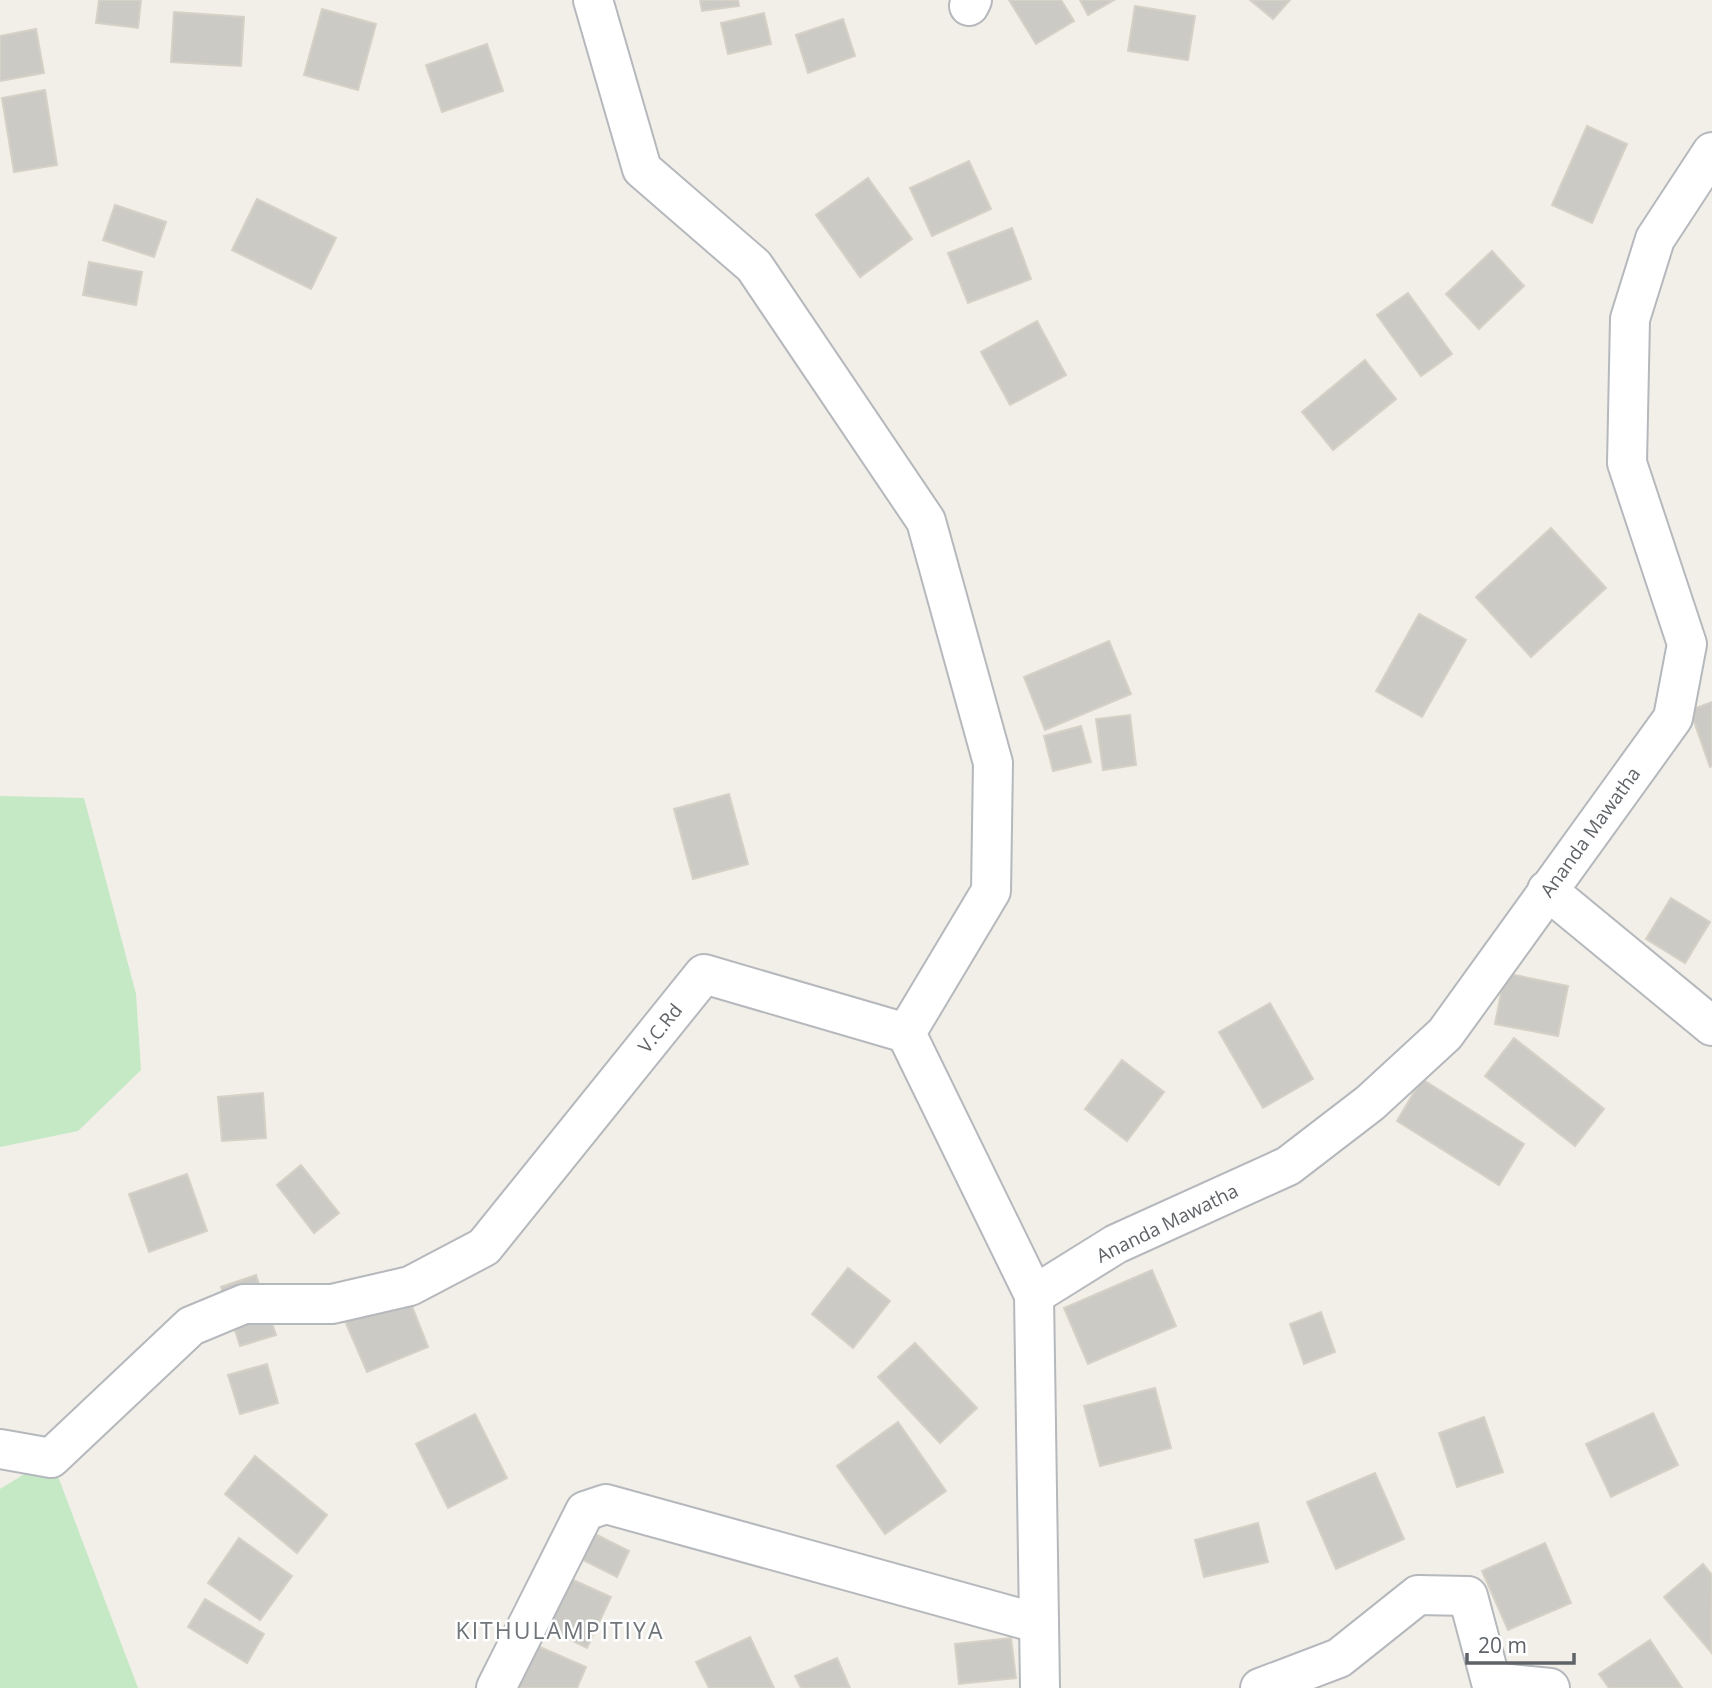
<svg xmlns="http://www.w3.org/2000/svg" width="1712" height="1688" font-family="'Open Sans',sans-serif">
<rect width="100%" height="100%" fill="#f1efe8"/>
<path fill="#c5e8c5" d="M0,796L84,798L136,994L141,1070L78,1131L0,1147Z
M51,1458L138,1688H0V1489Z"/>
<path fill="#cccac5" stroke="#d6d1c6" stroke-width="2" d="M99,0H141L138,28L96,23Z
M700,0H738L739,6L702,11Z
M1009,0H1061L1074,21L1036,44Z
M1080,0H1114L1088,15Z
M1250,0H1290L1273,19Z
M1135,6L1195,16L1188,60L1128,51Z
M322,9L376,24L358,90L304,75Z
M174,12L244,17L241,66L171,62Z
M764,13L771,44L728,54L721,23Z
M843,19L855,56L808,73L796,35Z
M36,29L44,73L0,81V36Z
M487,44L503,91L442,112L426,65Z
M45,90L57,165L14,172L2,98Z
M1587,126L1627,144L1592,223L1552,205Z
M969,161L991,209L932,236L910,188Z
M868,178L912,239L860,277L816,215Z
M257,199L336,238L311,289L232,250Z
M115,205L166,222L154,257L103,240Z
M1012,228L1031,279L968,303L948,253Z
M1492,251L1524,286L1479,329L1446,294Z
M89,262L142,272L136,305L83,295Z
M1408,293L1452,354L1421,376L1377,315Z
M1037,321L1066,375L1010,405L981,352Z
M1365,360L1396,399L1333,450L1302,412Z
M1551,528L1606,588L1531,657L1476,597Z
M1419,614L1466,640L1422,717L1376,691Z
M1109,641L1131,694L1045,730L1024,677Z
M1712,702V766L1710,767L1690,710Z
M1130,715L1136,765L1103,770L1096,719Z
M1081,726L1091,762L1053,771L1044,736Z
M729,794L748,864L693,879L674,809Z
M1671,898L1710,922L1685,963L1646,939Z
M1505,973L1568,986L1558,1036L1495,1024Z
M1270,1003L1313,1079L1263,1108L1219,1032Z
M1514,1038L1604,1109L1575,1146L1485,1076Z
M1122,1060L1164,1092L1127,1141L1085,1109Z
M1422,1079L1524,1144L1499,1185L1397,1121Z
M263,1093L266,1138L222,1141L218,1097Z
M301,1165L339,1213L314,1233L277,1185Z
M187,1174L207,1231L149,1252L129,1194Z
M848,1268L890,1301L853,1348L812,1314Z
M1152,1270L1176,1326L1088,1364L1064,1308Z
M256,1275L276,1335L240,1346L221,1287Z
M408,1296L428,1347L367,1372L345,1321Z
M1321,1312L1335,1352L1304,1364L1290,1324Z
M915,1343L977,1408L940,1443L878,1377Z
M267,1364L278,1403L240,1414L228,1375Z
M1155,1388L1171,1448L1100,1466L1084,1406Z
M1653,1413L1678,1465L1611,1497L1586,1444Z
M475,1414L507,1478L448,1508L416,1444Z
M1484,1417L1503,1472L1457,1487L1439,1433Z
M898,1422L946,1491L885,1534L837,1466Z
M255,1456L327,1515L297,1553L225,1494Z
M1375,1473L1404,1539L1336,1569L1307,1502Z
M1258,1523L1268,1562L1204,1577L1195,1540Z
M593,1533L629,1551L617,1577L581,1559Z
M239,1538L292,1576L260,1620L208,1583Z
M1545,1543L1571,1603L1508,1630L1482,1571Z
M1703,1564L1712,1575L1711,1652L1664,1597Z
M571,1579L611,1597L587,1648L548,1629Z
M205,1599L264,1634L247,1663L188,1627Z
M750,1637L774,1688H709L696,1662Z
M1011,1638L1016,1678L959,1684L955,1644Z
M1650,1640L1682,1688H1609L1599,1674Z
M533,1644L586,1667L577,1688H514Z
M837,1658L850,1688H801L795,1676Z"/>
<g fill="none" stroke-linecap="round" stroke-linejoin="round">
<defs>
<path id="minor" d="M593,0L642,169L754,266L926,521L993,763L991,891L906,1033L1034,1295L1040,1688
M969,6L972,0
M1547,890L1712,1026
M1034,1295L1116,1244L1288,1166L1370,1103L1445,1034L1673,718L1687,644L1627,463L1630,319L1655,239L1712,152
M0,1449L51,1458L191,1326L244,1304H332L410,1286L484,1247L704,974L906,1033
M496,1688L585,1511L606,1504L1037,1623
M1260,1688L1339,1658L1418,1595L1468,1596L1491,1682L1550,1688"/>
</defs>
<use href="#minor" stroke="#b5b8bc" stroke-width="42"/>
<use href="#minor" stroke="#fff" stroke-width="38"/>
</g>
<g text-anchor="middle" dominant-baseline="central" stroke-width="5" stroke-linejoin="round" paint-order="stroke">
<g font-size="19" fill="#5f6368" stroke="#fff">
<text transform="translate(1590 832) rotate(-54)">Ananda Mawatha</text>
<text transform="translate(660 1028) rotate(-51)">V.C.Rd</text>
<text transform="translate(1167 1223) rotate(-26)">Ananda Mawatha</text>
</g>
<g font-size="23" letter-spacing="2" fill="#70757a" stroke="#fff">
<text x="560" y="1630">KITHULAMPITIYA</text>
</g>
</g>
<path d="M1467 1653v10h107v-10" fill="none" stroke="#5f6368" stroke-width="3.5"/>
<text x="1478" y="1653" font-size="21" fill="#5f6368" stroke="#ffffff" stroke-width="5" paint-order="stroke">20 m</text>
</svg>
